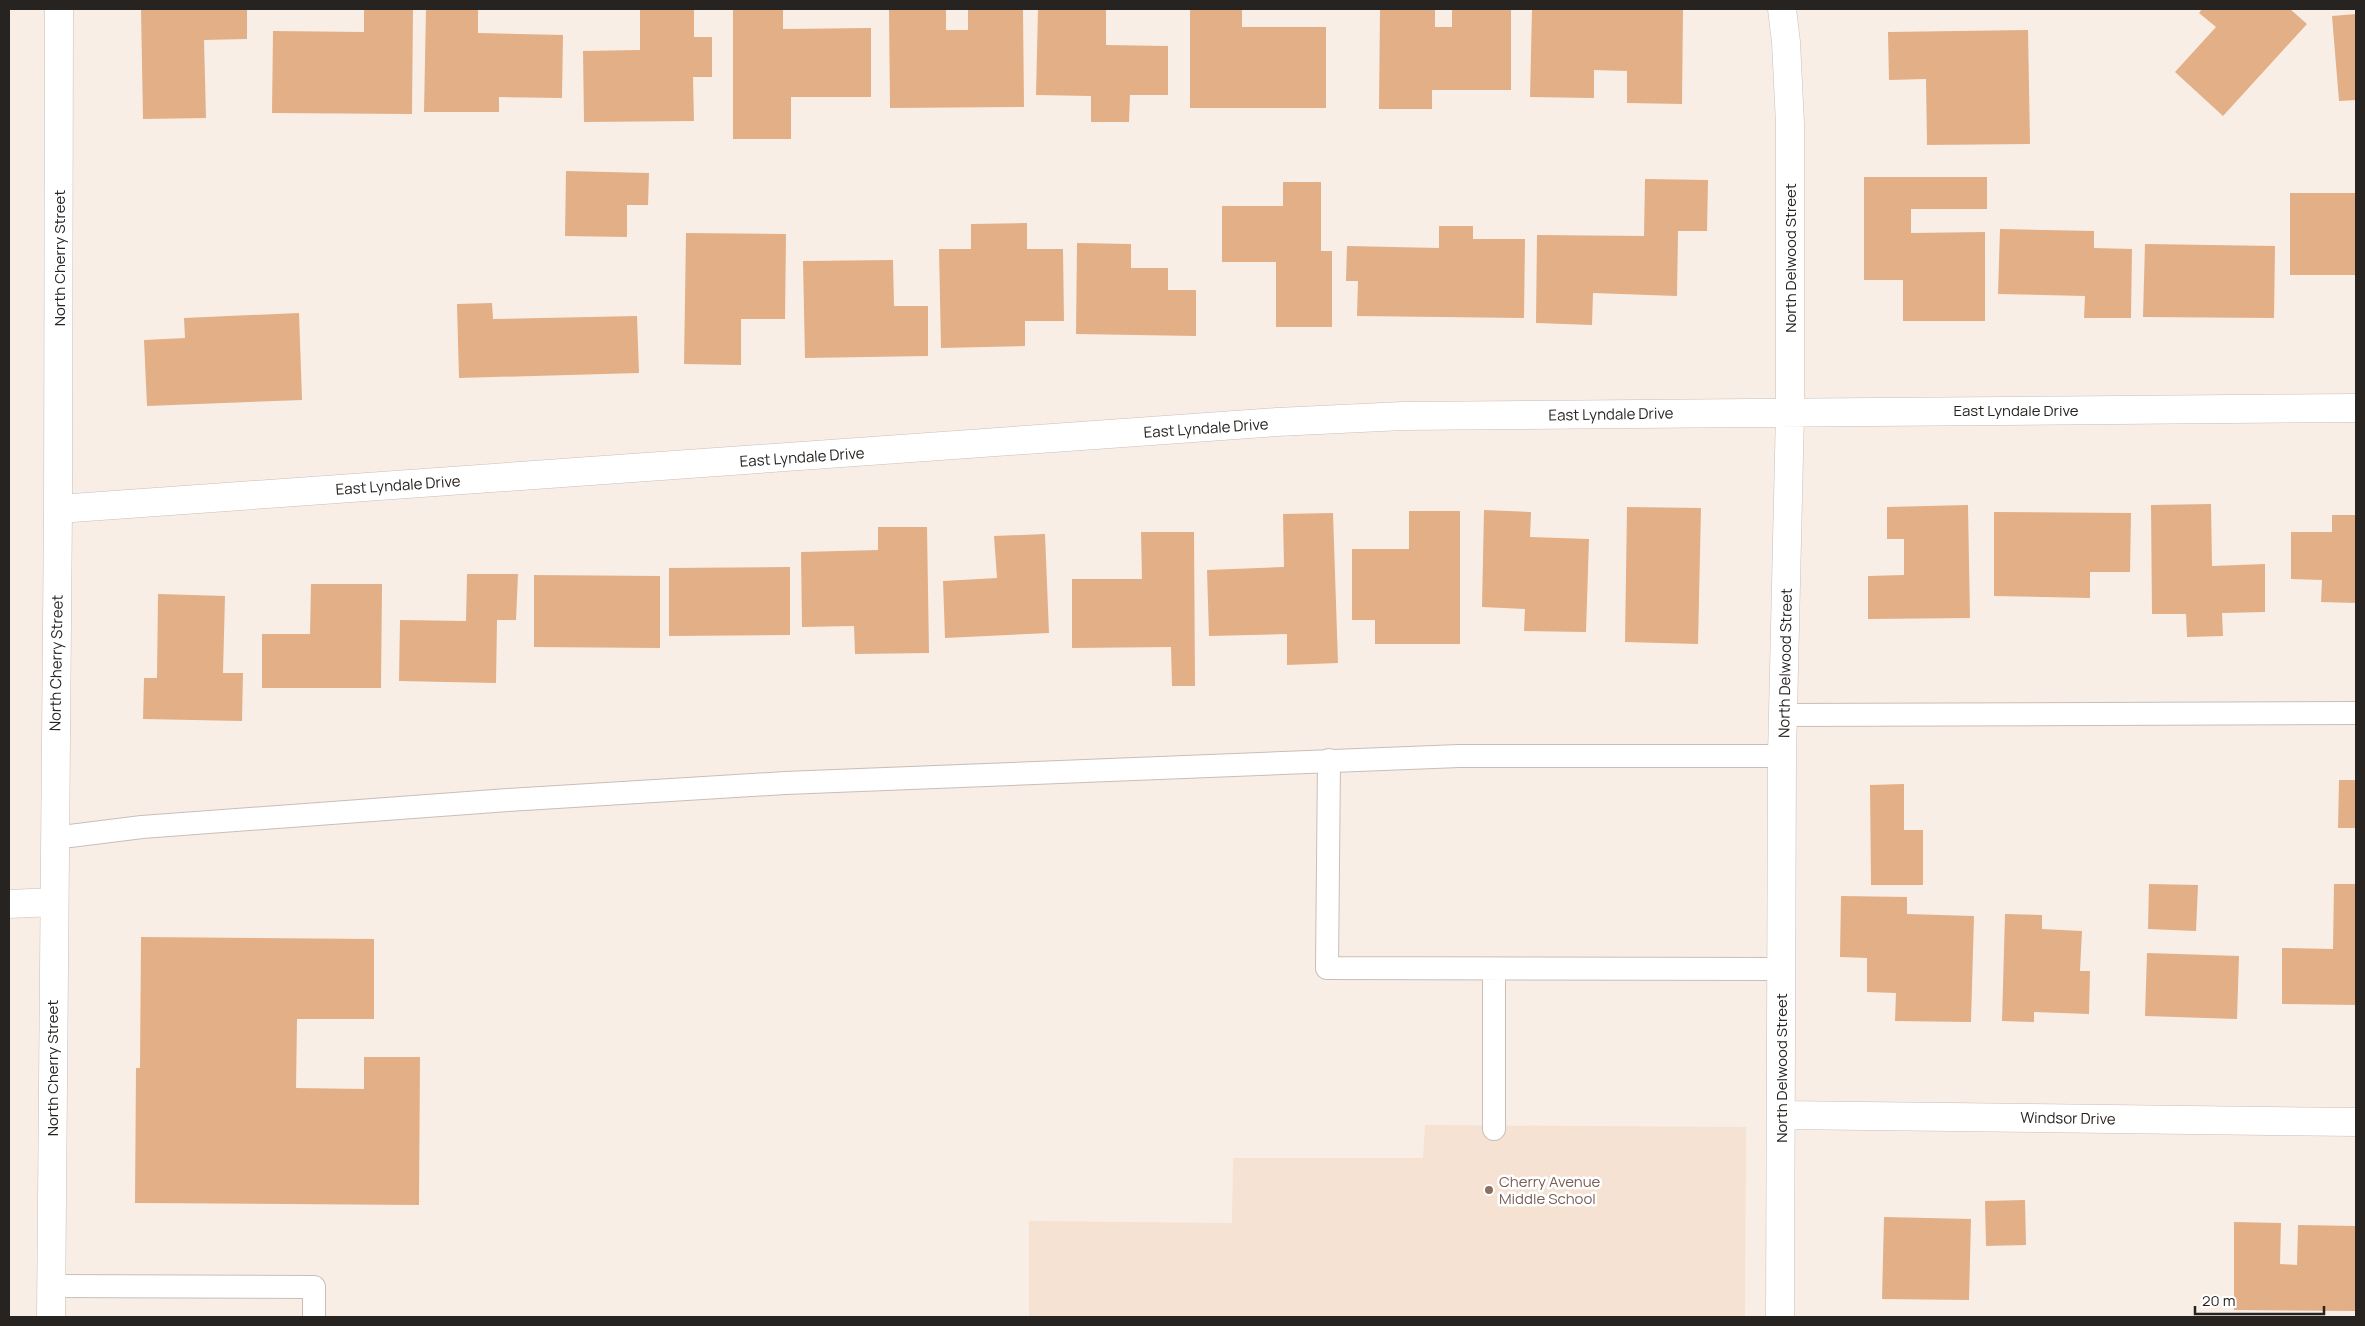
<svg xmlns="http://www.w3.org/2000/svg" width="2365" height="1326" font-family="Manrope,sans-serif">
<rect width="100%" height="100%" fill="#f9eee5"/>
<path fill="#f5e2d2" d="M1425,1125L1746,1127L1745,1317H1029V1221L1232,1223L1233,1158H1423Z"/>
<path fill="#e3af87" d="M141,9H247V39L204,40L206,118L143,119Z
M364,9H413L412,114L272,113L273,31L364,32Z
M426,9H478V33L563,35L562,98L499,97V112H424Z
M640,9H694V37H712V77H693L694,121L584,122L583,51L640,50Z
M733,9H783V29L871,28V97H791V139H733Z
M889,9H946V30H968V9H1023L1024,107L890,108Z
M1038,9H1106V45L1168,46V95H1130L1129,122H1091V96L1036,95Z
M1190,9H1242V27H1326V108H1190Z
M1380,9H1435V27H1452V9H1511V90H1432V109H1379Z
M1532,9H1683L1682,104L1627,103V71L1594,70V98L1530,97Z
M2202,9H2290L2307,24L2223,116L2175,72L2216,27L2199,13Z
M2356,14V100L2339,101L2332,16Z
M2028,30L2030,144L1927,145L1926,79L1889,80L1888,32Z
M566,171L649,173L648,205H627V237L565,236Z
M1864,177H1987V209H1911V233L1985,232V321H1903V280H1864Z
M1645,179L1708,180L1707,231H1678L1677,296L1593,293L1592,325L1536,323L1537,235L1644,236Z
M1283,182H1321V251H1332V327H1276V262H1222V206H1283Z
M2290,193H2356V275H2290Z
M1027,223V249H1063L1064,321H1025V346L941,348L939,249H971V224Z
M1439,226H1473V239H1525L1524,318L1357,316L1358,281H1346L1347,246L1439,248Z
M2000,229L2094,231V248L2132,249L2131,318H2084L2085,296L1998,294Z
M686,233L786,234L785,319H741V365L684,364Z
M1077,243L1131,244V268H1168V290H1196V336L1076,334Z
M2145,244L2275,246L2274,318L2143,317Z
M893,260L894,306H928V356L805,358L803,261Z
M492,303L493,319L637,316L639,373L459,378L457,304Z
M299,313L302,400L147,406L144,340L185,338L184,318Z
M2211,504L2212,566L2265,564V612L2222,613L2223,636L2187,637L2186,614H2152L2151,505Z
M1968,505L1970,618L1868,619V576L1904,575V539H1887V507Z
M1627,507L1701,508L1698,644L1625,642Z
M1484,510L1531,512L1530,537L1589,539L1586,632L1524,631L1525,609L1482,607Z
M1409,511H1460V644H1375V620H1352V549H1409Z
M1994,512L2131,513L2130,572H2090V598L1994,596Z
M1333,513L1338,663L1287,665V634L1209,636L1207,570L1284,567L1283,514Z
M2332,515H2356V603L2321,602L2322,580L2291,579V532H2332Z
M878,527H927L929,653L855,654L854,626L802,627L801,552L878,550Z
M1141,532H1194L1195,686H1172L1171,647L1072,648V579H1142Z
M1045,534L1049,633L945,638L943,581L997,578L994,536Z
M790,567V635L669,636V568Z
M467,574H518L516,620H497L496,683L399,681L400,620L466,621Z
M534,575L660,576V648L534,647Z
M311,584H382L381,688H262V634H310Z
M158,594L225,596L223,673H243L242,721L143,719L144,678H157Z
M2339,780H2356V828H2338Z
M1904,784V830H1923V885H1871L1870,785Z
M2149,884L2198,885L2196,931L2148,929Z
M2334,884H2356V1005L2282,1004V948L2333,949Z
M1841,896L1907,897V914L1974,916L1971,1022L1895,1021L1896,993L1867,992V958L1840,957Z
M2005,914L2042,915V929L2082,931L2080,971H2090L2089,1014L2034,1012V1022L2002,1021Z
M141,937L374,939V1019H297L296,1088L364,1089V1057H420L419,1205L135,1203L136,1068H140Z
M2147,953L2239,956L2237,1019L2145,1016Z
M2025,1200L2026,1245L1986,1246L1985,1201Z
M1884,1217L1971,1219L1969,1300L1882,1299Z
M2234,1222L2281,1223L2280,1264L2297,1265L2298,1225L2356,1226V1311L2234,1310Z"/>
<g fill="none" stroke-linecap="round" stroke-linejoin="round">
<defs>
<path id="lane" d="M1784,715L2356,713
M1329,760L1327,968L1782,969
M54,838L142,827L508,800L785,783L1459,756H1782
M1494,969V1129
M51,1286L314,1287V1317"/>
<path id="street" d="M58,509L1277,422L1403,416L2356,408
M9,904L53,902
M1781,1115L2356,1122
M51,1317L58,509L59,9
M1780,1317L1782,756L1790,412V124L1786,42L1782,9"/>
</defs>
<use href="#lane" stroke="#c9beb7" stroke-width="24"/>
<use href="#street" stroke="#c9beb7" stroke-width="29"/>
<use href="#lane" stroke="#fff" stroke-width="22"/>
<use href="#street" stroke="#fff" stroke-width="28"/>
</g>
<circle fill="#8d6e63" stroke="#fff" stroke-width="2" cx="1489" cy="1190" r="5"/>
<g text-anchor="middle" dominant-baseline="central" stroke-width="5" stroke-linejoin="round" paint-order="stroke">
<g font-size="15" fill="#272320" stroke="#fff">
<text transform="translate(59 258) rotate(-90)">North Cherry Street</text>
<text transform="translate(1790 258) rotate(-90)">North Delwood Street</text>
<text x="2016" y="410">East Lyndale Drive</text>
<text transform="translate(1611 414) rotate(-1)">East Lyndale Drive</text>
<text transform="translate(1206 428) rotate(-4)">East Lyndale Drive</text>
<text transform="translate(802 457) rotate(-4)">East Lyndale Drive</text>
<text transform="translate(398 485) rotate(-4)">East Lyndale Drive</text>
<text transform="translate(56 663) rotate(-89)">North Cherry Street</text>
<text transform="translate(1785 663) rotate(-89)">North Delwood Street</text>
<text transform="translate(52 1068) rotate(-90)">North Cherry Street</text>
<text transform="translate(1781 1068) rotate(-90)">North Delwood Street</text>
<text transform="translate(2068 1118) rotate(1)">Windsor Drive</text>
</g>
<g font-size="15" fill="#785e54" stroke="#fff" text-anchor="start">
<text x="1499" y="1181">Cherry Avenue<tspan x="1499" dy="17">Middle School</tspan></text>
</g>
</g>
<rect width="2365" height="1326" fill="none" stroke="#272320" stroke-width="20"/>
<path d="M2195 1306v8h129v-8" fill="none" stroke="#272320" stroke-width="2.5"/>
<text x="2202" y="1306" font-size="15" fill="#272320" stroke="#ffffff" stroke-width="4" paint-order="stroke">20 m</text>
</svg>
